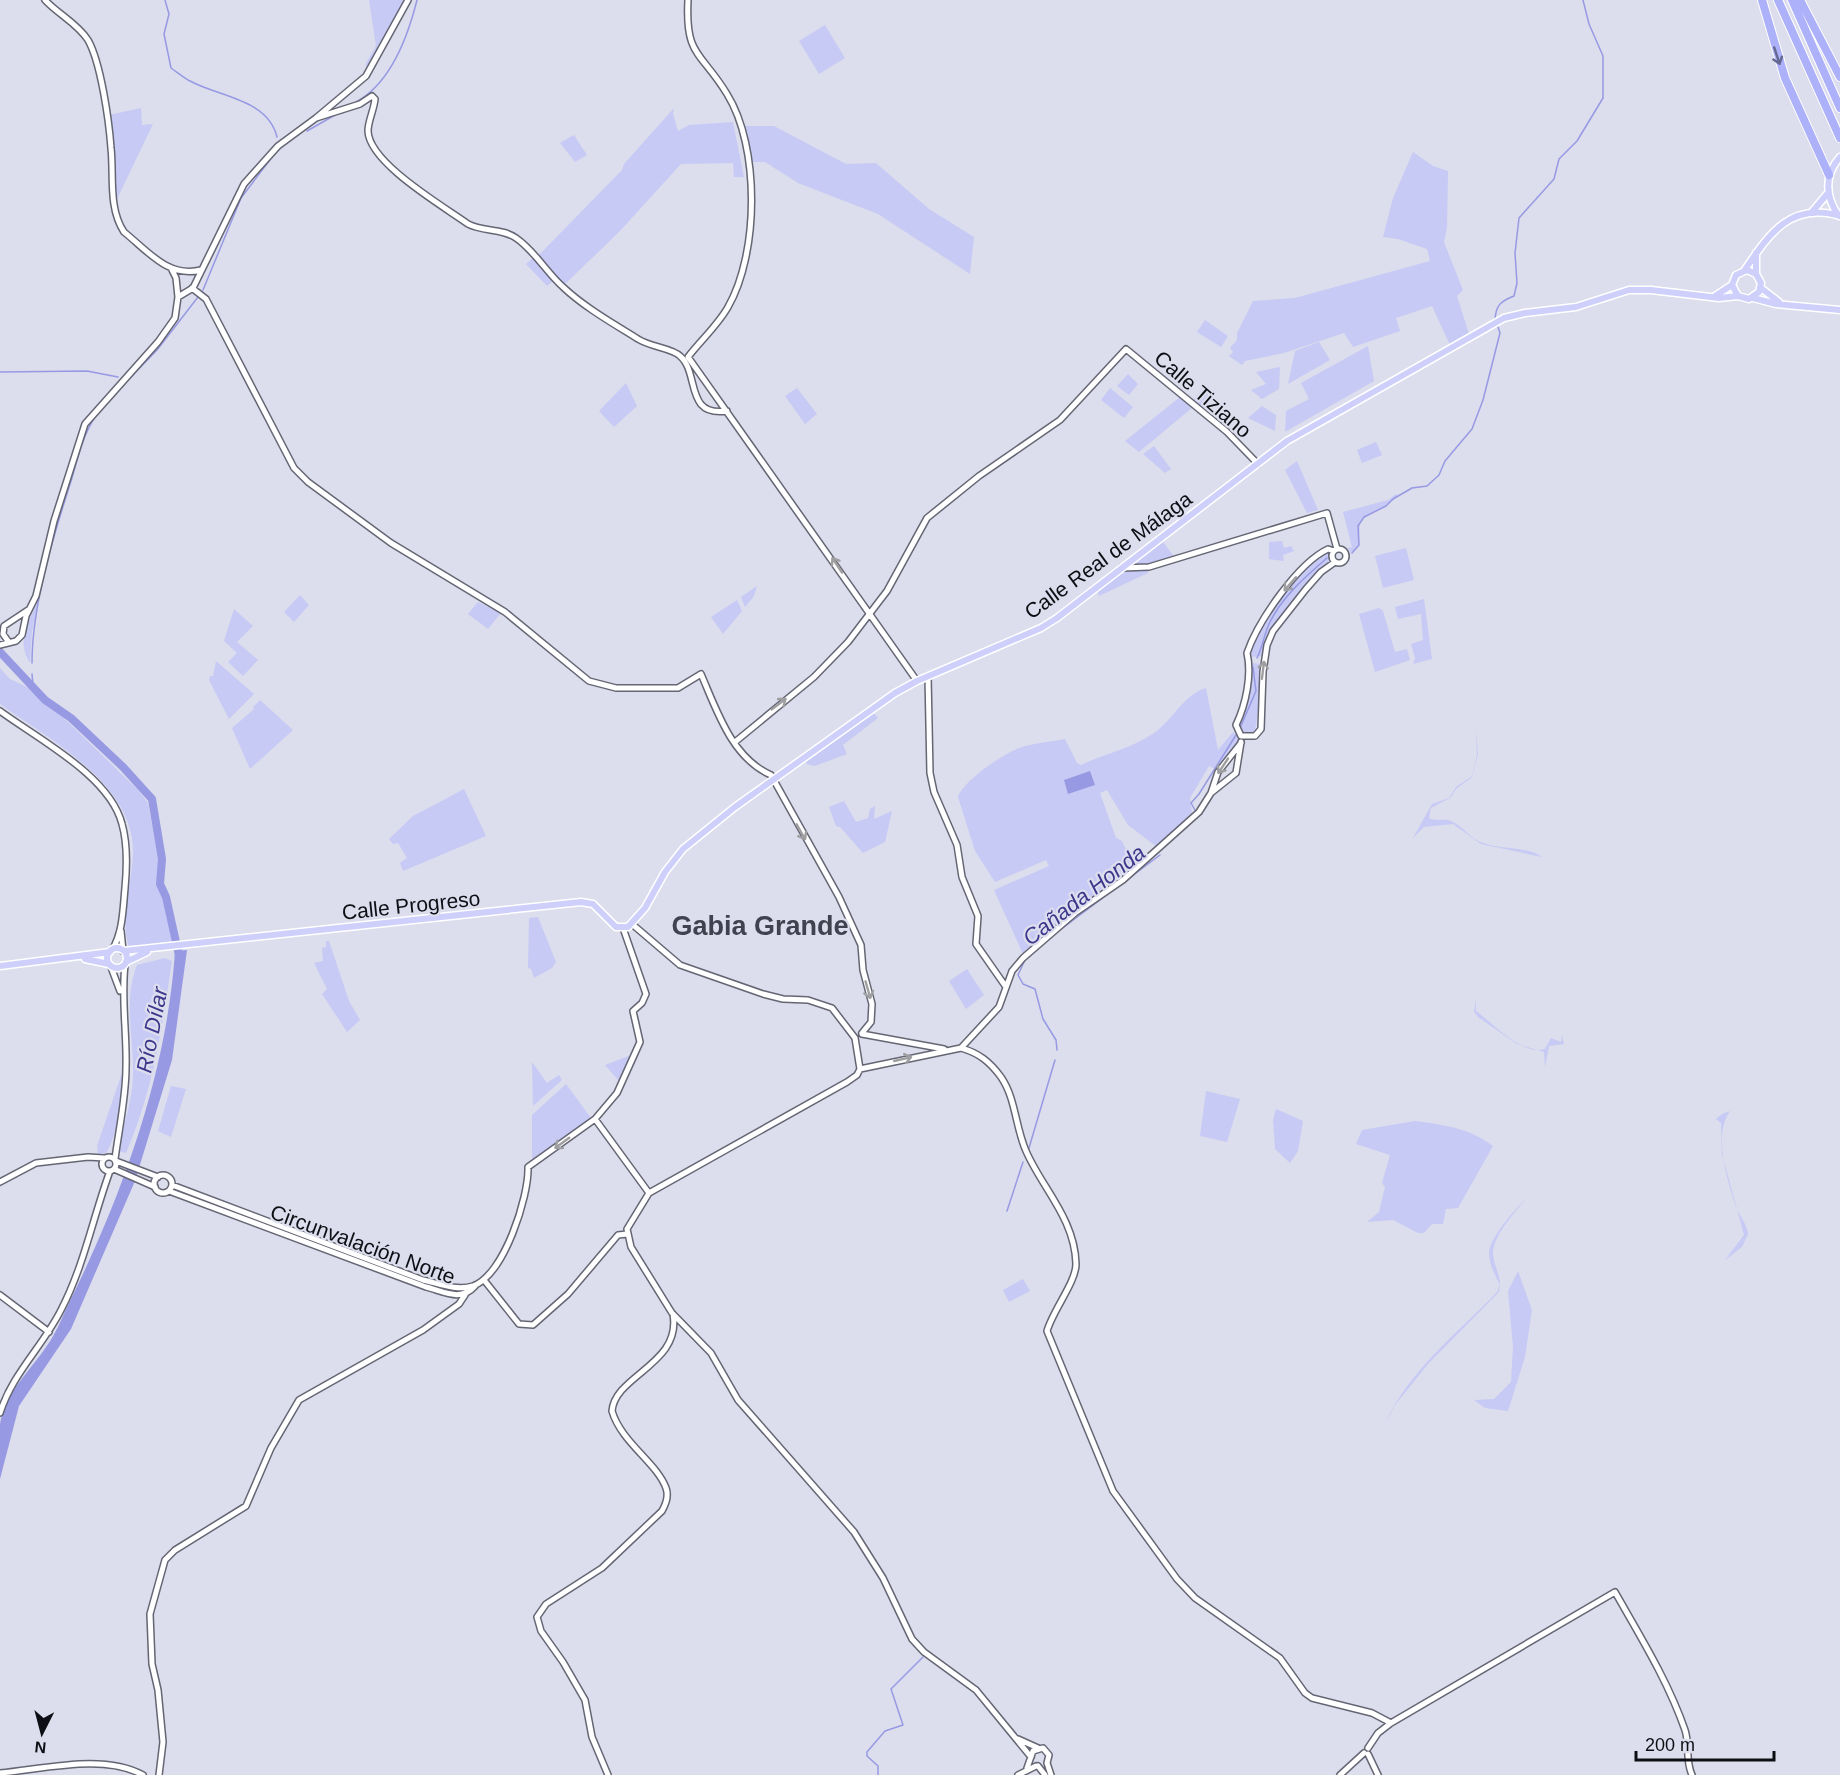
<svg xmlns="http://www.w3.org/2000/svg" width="1840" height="1775" font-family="Arial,sans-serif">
<rect width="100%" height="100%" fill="#dcdded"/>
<path fill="#c7caf4" d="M369,0H405L370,67L365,65L376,46Z
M825,25L845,58L819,74L799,41Z
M141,108L142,125L153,124L117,199L109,115Z
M674,108L673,114L678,131L689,125L733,122L744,177H734L733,163L681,164L619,232L564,285L538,256L622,170L624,164Z
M743,126H774L846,164L876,163L929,209L974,237L970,274L878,214L798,183L765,162H751Z
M574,135L587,155L575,162L560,143Z
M1413,152L1433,166L1448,171L1447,227L1444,242L1463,290L1457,296L1469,334L1450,345L1432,306L1396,318L1400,331L1353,347L1344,333L1284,353L1245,361L1242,365L1229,356L1233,352L1230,348L1237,340V333L1253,301L1295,298L1430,261L1427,249L1398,239L1383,237L1393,198Z
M533,258L553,281L547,286L526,264Z
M1205,320L1228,336L1221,347L1197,332Z
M1319,342L1330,360L1288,384L1295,351Z
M1368,346L1374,381L1285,432L1286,411L1309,399L1301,383Z
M1280,367L1279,389L1262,399L1251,390L1266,384L1256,372Z
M1128,374L1138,384L1129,395L1117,386Z
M626,383L637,406L614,427L599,411Z
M1204,387L1214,394L1203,409L1193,400Z
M797,388L817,414L805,424L785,396Z
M1110,388L1133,407L1124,418L1101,400Z
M1180,397L1193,407L1139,452L1125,441Z
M1262,406L1276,415L1275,431L1248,418Z
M1376,442L1382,455L1362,463L1357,450Z
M1154,446L1171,469L1165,473L1143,454Z
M1297,461L1318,510L1307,513L1285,470Z
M1396,494L1398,496L1386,506L1371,513L1360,522L1359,545L1352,553L1347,548L1352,547L1343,512L1388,500Z
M1161,539L1175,558L1149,567L1148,573L1099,596L1096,588Z
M1282,541L1284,548L1291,546L1294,551L1283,555L1284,561L1269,559V542Z
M1406,548L1414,580L1383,588L1375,556Z
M1328,552L1329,565L1286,612L1263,656L1252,657C1242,634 1307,564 1328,552Z
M757,586L754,596L745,607L741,597Z
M300,595L309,605L294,622L284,612Z
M39,599L32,631L30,663C15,641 30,619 39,599Z
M1424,599L1432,659L1413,664L1415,658L1411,644L1423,640L1421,614L1398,619L1395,607Z
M737,600L742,611L723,634L711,617Z
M478,602L501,613L488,629L468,614Z
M1379,608L1383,611L1395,652L1407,649L1410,660L1375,672L1359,614Z
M234,609L253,626L237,642L258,660L243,676L228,662L237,653L224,641Z
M216,661L254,694L229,719L209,680L210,676H213Z
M1251,663L1262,664C1260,675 1258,728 1254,732H1240L1238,723L1246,707Z
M0,668L10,679L31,689L66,720L138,790L148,803L174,942L129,947C120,920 131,885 133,856C137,785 50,740 0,704Z
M1206,688L1218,750L1233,732L1240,740L1218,770L1209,766L1190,798L1192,813L1157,847L1128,825L1107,790L1100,793L1116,838L1122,841L1133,865L1075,909L1023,954L994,890L1049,866L1046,860L995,882L975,851L958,797C963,781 1003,754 1019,748C1033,743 1050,742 1065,739L1077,763L1081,765C1104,754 1133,748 1154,733C1173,720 1183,695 1206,688Z
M260,700L293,730L250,769L232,728L254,709L253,707Z
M873,712L878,718L843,745L847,754L815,766L807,764L806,760Z
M1476,728L1478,754L1472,777L1456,789L1450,798L1431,808L1429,818C1437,822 1444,818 1451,821C1463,826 1470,839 1483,843C1502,850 1527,846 1542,857L1481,844L1453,824L1424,827L1413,838L1432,804L1449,798L1456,787L1472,776L1477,755Z
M464,789L486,836L403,871L400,863L407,858L398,843L393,844L389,839L413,816Z
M844,801L856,822L868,818L870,809L875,806L874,819L892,811L885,842L863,853L840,827L836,826L829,807Z
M538,917L556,962L552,968L534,978L531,969L528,968L529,918Z
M326,941H329L349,1001L360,1020L347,1032L322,994L327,989L314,963L323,961L322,948L326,947Z
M165,958L172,961C162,1028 153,1091 126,1153L118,1151C123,1125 133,1101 133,1074C134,1037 123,1001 137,965Z
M967,969L984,995L966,1009L949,981Z
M1476,1000V1011C1494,1024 1522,1056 1545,1049L1551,1038L1561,1042L1562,1035L1564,1044L1549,1046L1545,1067L1544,1052L1517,1044L1478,1017L1474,1012Z
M634,1054L619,1081L605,1065Z
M532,1062L547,1083L559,1075L562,1080L533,1106Z
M123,1070C129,1084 116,1139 106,1153L98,1154L97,1146Z
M566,1084L591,1118L532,1161V1115Z
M171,1086L186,1089L171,1137L158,1131Z
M1206,1091L1240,1099L1227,1142L1200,1136Z
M1276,1109L1303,1121L1298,1151L1290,1163L1275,1149L1273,1120Z
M1730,1111C1713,1135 1727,1178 1735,1204C1738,1215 1747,1223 1748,1234L1742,1247L1725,1260L1744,1235L1722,1154L1721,1123L1716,1119L1722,1114Z
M1415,1121C1445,1125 1469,1128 1493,1146L1458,1208L1446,1209L1443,1224H1432L1424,1233H1418L1393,1220L1367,1222L1379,1212L1385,1187L1382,1183L1390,1155L1356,1144L1362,1130Z
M1526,1198C1515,1213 1495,1233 1493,1251C1492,1265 1505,1281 1498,1293L1428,1364L1395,1405L1385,1424C1408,1371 1458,1333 1497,1292L1500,1285C1495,1275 1489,1264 1489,1253C1490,1237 1515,1210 1526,1198Z
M1518,1271L1532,1310L1525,1357L1508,1411L1485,1408L1474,1400L1494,1399L1511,1382L1513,1347L1508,1291Z
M1023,1279L1030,1291L1009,1302L1003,1290Z"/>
<path fill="#979ae3" d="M1090,771L1095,785L1068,794L1064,780Z
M187,950L172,1060L135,1181L71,1329L19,1406L0,1479C0,1462 0,1442 0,1424C5,1393 29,1372 46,1347C56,1334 62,1317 69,1303C123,1194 167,1072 175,951Z"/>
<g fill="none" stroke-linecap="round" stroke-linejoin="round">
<path stroke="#979ae3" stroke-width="1.5" d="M165,0L169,14L164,34L171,68C177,72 184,78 190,81C219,97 268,99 277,137
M356,102C391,83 408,36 417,0
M307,131L335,115
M203,290L241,198L272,157
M1495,319C1496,305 1501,301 1514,296L1517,283L1515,253L1519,218L1554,179L1559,159L1577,141L1603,98V56L1589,24L1583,0
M0,372L87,371L118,377
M125,383L157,350L198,297
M1352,553L1359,545L1358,526L1364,517L1386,506L1393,499L1412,488L1427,486L1439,475L1445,461L1472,429L1483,400L1500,333L1497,324
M1257,658C1263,646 1264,634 1270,622C1282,597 1306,576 1327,558
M32,663C32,604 54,534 72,478C78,457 83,435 95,417
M32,674L33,685
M1240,728L1256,691L1253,667
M1195,810L1191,803L1199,794L1236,735
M1056,933L1160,855
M1032,954L1025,960L1018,975L1023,984L1035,989L1043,1019L1056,1040L1057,1050
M1029,1148L1055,1060
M1007,1211L1023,1162
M878,1775V1766L867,1756V1752L885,1731L903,1725L891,1689L923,1657"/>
<path stroke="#979ae3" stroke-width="8" d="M0,652L45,700L71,718L123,767L152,799L162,859L160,884L166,897L180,960"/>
<defs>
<path id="minor" d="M45,0C58,14 78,24 88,40C101,63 109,121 111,148C114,175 108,208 124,232C149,252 168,278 201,270
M688,0C685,57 701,51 727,94C760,147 759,253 728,307C718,325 701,340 688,357L917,681
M316,118L360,104L372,96L375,99C374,110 368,121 368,131C369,163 443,206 468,224C483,232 502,228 516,238C535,251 546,272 563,287C584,307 614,324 638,339C650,347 672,348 680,356C700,373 684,417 727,411
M192,288L206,299L294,468L308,482L391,543L505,612L589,681L616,688H678L701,674C717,711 732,758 771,775L839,897L861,945L863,970L872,1004L871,1022L862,1033
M178,297L193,288L244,184L278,146L316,118L366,76L408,0
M1332 556a7 7 0 1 1 14 0a7 7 0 1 1-14 0Z
M1334,551L1328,549C1298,563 1258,621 1247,653C1252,675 1246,704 1236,725L1241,736H1255L1261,729L1263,672L1267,645L1273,631L1306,589L1321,572L1335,562
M1122,568L1149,567L1327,513L1337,549
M8,641L3,634L4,626L28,610
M0,645L16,641L22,635L26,616L36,596L54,521L85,424L158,342L175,318L178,297L176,278L172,270
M928,676L930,773L934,792L957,845L962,877L978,916L976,944L1006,987
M0,711C38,739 110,776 122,824C128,845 127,867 125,888C123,909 123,932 112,950
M735,742L814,677L848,642L887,591L927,518L979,476L1060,420L1126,349L1227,432L1258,464
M1211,793L1236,773L1241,742
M632,924L680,965L763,994L783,999L808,1000L832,1008L855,1038
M121,931L123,951
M111,967L120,991
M862,1034L944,1049
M855,1038L860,1069
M961,1048C979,1053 990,1062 1001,1077C1016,1099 1015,1126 1026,1151C1042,1188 1075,1219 1076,1264C1076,1282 1053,1310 1047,1331L1113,1491L1177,1579L1195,1598L1280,1658L1305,1693L1312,1698L1372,1713L1391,1723
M595,1119L649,1193
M102 1164a7 7 0 1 1 14 0a7 7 0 1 1-14 0Z
M115,1159C119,1128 126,1098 126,1067C127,1032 121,999 125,965
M116,1161L158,1177
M114,1169L155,1187
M154 1184a9 9 0 1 1 18 0a9 9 0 1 1-18 0Z
M0,1182L36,1163L88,1157L104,1158
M172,1185L423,1280C440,1284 457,1291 473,1286C504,1275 529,1197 528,1167L595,1119L617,1093L640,1042L633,1011L642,1003L646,994L623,928
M169,1191L426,1287C445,1292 461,1302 475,1286
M484,1280L519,1324L533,1325L568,1294L618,1235L627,1234
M0,1295L49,1332
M0,1413C12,1374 43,1346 61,1310C84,1266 93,1217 110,1171
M1018,1739L1038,1748
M1368,1748L1378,1733L1391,1723L1615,1592C1640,1636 1668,1681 1685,1730C1690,1745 1685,1760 1692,1775
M1368,1754L1378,1775
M1031,1757L976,1690L924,1652L912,1639L883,1578L854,1532L738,1400L711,1353L672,1313L631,1247L627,1229L649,1193L847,1082L857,1075L860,1069L961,1048L999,1007L1012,971L1023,958L1075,913L1123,880L1199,812L1211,793L1218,772L1241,743
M1038,1766L1045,1775
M1027,1768L1033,1751L1043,1748L1049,1755L1047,1763L1051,1775
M0,1773C44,1769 104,1753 143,1775
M159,1775L163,1742L158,1690L152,1664L150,1614L165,1560L175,1550L246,1506L271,1448L299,1400L423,1330L459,1304L465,1295
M608,1775L592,1737L585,1700L563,1662L541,1631L537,1617L546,1604L602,1568L662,1511C666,1504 669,1496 666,1488C657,1463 621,1442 612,1411C615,1375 682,1364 673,1314
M1018,1775L1036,1766
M1340,1775L1364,1753"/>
<path id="major" d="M1812,212L1828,193
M1839,216C1825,197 1824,175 1840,157
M1756,253V274L1761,283L1759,292L1749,299L1738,296L1732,285L1736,275L1747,270L1756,274
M1744,271C1768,236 1788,203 1837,215
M1761,288L1779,302
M1715,296L1732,285
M1753,298L1776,304L1840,310
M107 958a10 10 0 1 1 20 0a10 10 0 1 1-20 0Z
M124,951L581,902L593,904L616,927H628L645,908L665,872L683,849L735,807L895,693L917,681L1041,628L1057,618L1287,441L1504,318L1525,313L1576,307L1629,290H1651L1719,298L1738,296
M85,959L109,964
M126,962L147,952
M0,966L110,952"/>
<path id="highway" d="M1762,0L1785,78L1829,175
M1778,0L1840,138
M1792,0L1840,108
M1800,0L1840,77"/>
</defs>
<use href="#minor" stroke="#656673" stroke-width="8"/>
<use href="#major" stroke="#fff" stroke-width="9"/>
<use href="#highway" stroke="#fff" stroke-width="10"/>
<use href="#minor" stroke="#fff" stroke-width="5"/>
<use href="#major" stroke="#ced0fb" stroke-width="6"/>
<use href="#highway" stroke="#adb1f9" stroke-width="8"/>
</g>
<defs><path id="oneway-shaft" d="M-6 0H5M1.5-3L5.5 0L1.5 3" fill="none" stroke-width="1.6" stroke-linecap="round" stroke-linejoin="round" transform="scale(1.5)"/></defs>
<use stroke="#656892" href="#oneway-shaft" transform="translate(1777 56) rotate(72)"/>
<g stroke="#9f9fa1">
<use href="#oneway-shaft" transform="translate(837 565) rotate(-124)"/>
<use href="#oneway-shaft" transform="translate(1290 584) rotate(131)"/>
<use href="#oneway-shaft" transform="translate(1263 670) rotate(-83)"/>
<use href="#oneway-shaft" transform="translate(779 704) rotate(-37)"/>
<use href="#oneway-shaft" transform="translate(1223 766) rotate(124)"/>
<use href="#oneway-shaft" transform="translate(801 832) rotate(60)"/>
<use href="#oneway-shaft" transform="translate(868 990) rotate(74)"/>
<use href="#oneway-shaft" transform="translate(903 1059) rotate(-13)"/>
<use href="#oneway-shaft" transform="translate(562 1143) rotate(144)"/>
</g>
<g text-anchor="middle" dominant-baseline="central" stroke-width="4.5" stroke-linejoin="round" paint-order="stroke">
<g font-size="21" fill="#0e0f14" stroke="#dcdded">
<text transform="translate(1203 394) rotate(41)">Calle Tiziano</text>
<text transform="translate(1108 555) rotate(-36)">Calle Real de Málaga</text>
<text transform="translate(411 905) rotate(-6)">Calle Progreso</text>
<text transform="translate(363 1244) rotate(20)">Circunvalación Norte</text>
</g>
<g font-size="22" font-style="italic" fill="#3d378c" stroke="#dcdded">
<text transform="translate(1084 895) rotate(-38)">Cañada Honda</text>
<text transform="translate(152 1030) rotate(-79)">Río Dílar</text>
</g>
<g font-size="27" font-weight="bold" fill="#41424f" stroke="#dcdded">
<text x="760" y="926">Gabia Grande</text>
</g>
</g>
<g transform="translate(42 1733) rotate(186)" stroke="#dcdded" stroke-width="4.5" paint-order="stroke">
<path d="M0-4.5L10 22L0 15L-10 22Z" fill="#0e0f14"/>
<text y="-9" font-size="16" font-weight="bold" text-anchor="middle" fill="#0e0f14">N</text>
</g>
<path d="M1636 1751v9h138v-9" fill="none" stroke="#0e0f14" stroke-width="3"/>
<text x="1645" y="1751" font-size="18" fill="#0e0f14" stroke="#dcdded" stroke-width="4.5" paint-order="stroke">200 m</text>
</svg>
